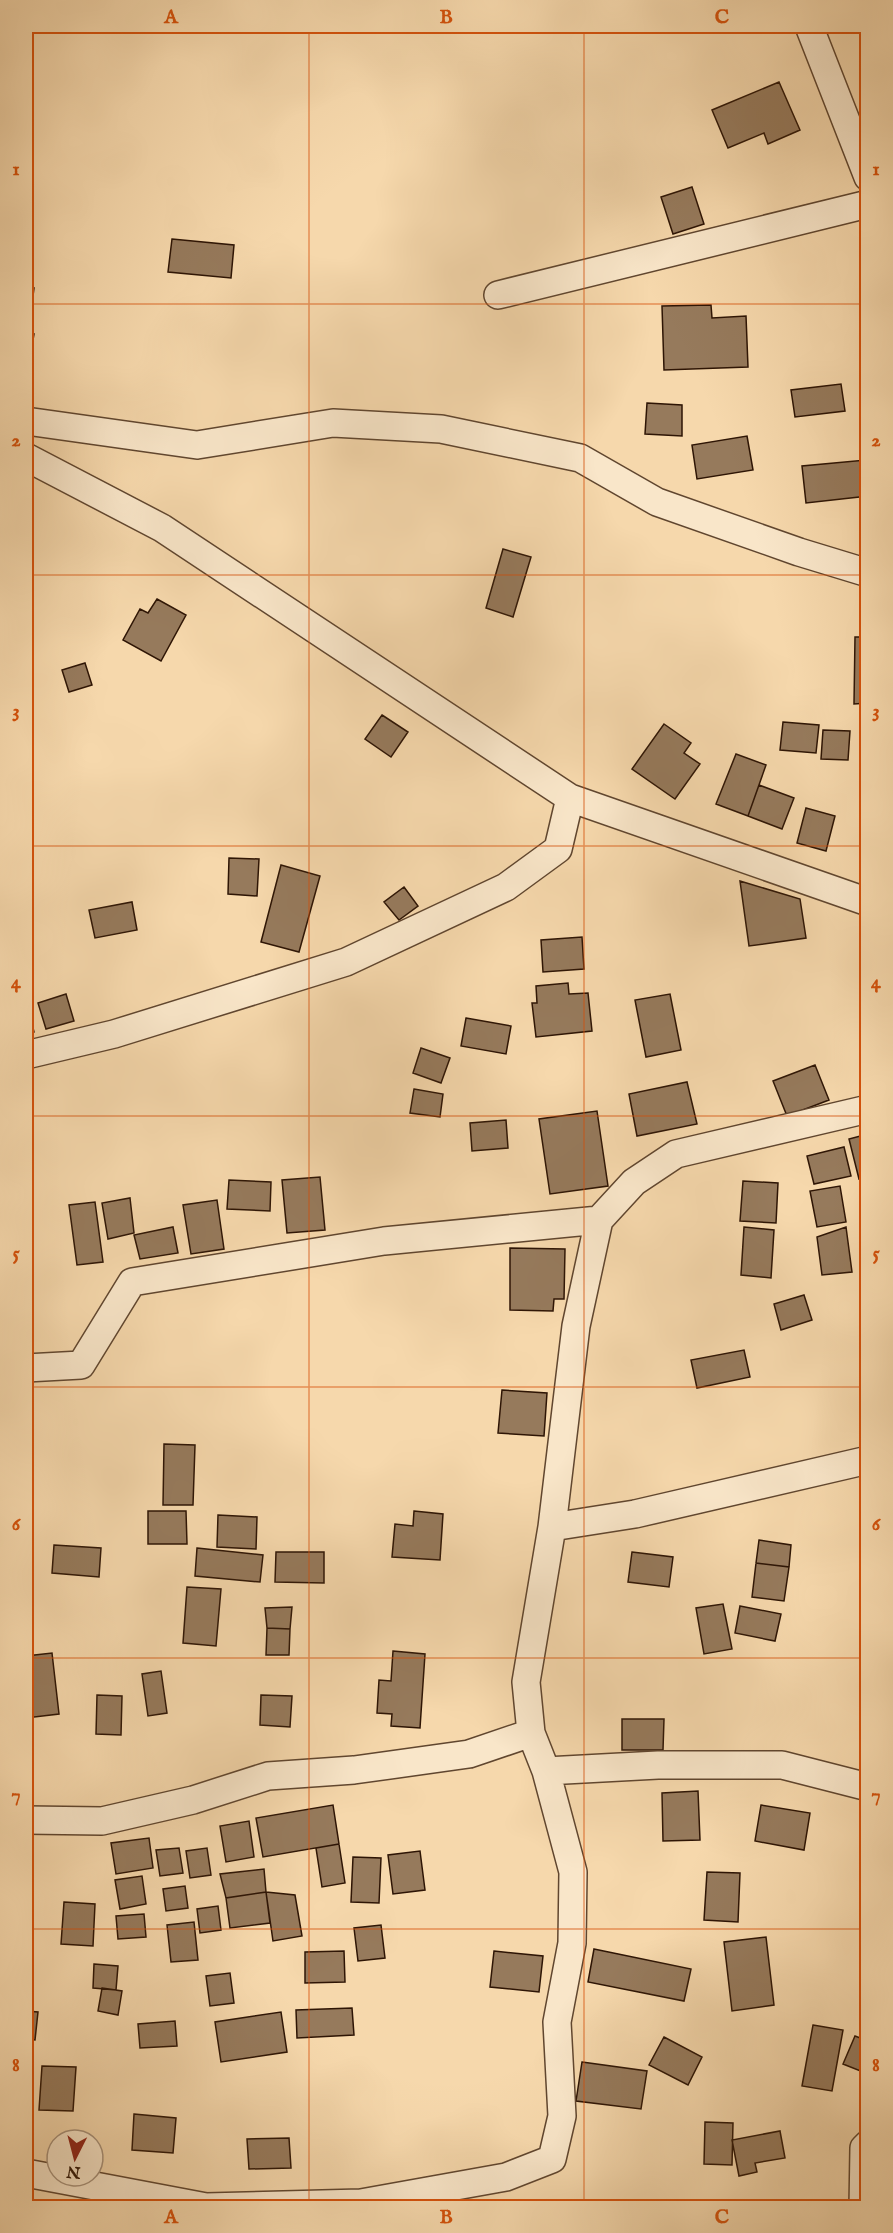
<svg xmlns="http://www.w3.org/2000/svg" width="893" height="2233" font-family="'IM FELL English',serif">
<rect width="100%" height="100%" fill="#f6d8ac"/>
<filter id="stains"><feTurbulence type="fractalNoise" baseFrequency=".00333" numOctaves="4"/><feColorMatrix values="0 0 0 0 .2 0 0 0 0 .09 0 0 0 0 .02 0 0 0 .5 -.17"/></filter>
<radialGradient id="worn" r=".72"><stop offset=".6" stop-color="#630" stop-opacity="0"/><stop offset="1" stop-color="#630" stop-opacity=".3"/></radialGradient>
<path fill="#967a5c" stroke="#2e1505" stroke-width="1.5" d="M779,82L800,130L768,144L764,133L728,148L712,110Z
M692,187L704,224L673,234L661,197Z
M172,239L234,245L231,278L168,272Z
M26,287L34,288L30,320L26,319Z
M711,305L712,318L746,316L748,367L664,370L662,306Z
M26,333L34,334L26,381Z
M841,384L845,411L795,417L791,390Z
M647,403L682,405V436L645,434Z
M747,436L753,470L697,479L692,445Z
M866,460L868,496L806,503L802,466Z
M503,549L531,557L513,617L486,608Z
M157,599L186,615L161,661L123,640L140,609L148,613Z
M855,637H868V703L854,704Z
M85,663L92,685L69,692L62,670Z
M382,715L408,732L391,757L365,739Z
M783,722L819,725L816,753L780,750Z
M664,724L691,743L684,753L700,764L675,799L632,769Z
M823,730L850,731L848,760L821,759Z
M736,754L766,765L748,816L716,804Z
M759,785L794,798L782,829L748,816Z
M806,808L835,816L826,851L797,843Z
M229,858L259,859L257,896L228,894Z
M281,865L320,876L299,952L261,942Z
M740,881L800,899L806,938L749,946Z
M404,887L418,906L399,920L384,902Z
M132,902L137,930L95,938L89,910Z
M582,937L584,969L543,972L541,940Z
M568,983L569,994L588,993L592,1031L536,1037L532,1003H537L536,986Z
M66,994L74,1021L46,1029L38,1003Z
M670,994L681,1050L646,1057L635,1000Z
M26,1000L34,1032L26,1034Z
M466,1018L511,1026L506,1054L461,1046Z
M421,1048L450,1058L441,1083L413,1073Z
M815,1065L829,1100L787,1116L773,1081Z
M687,1082L697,1124L637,1136L629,1094Z
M414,1089L443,1094L440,1117L410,1113Z
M597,1111L608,1186L550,1194L539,1119Z
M506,1120L508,1148L472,1151L470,1123Z
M868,1134V1177L859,1179L849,1139Z
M844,1147L851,1176L814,1184L807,1156Z
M320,1177L325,1230L287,1233L282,1180Z
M229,1180L271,1182L270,1211L227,1209Z
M743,1181L778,1183L776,1223L740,1221Z
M840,1186L846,1222L817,1227L810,1191Z
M130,1198L134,1233L108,1239L102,1203Z
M217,1200L224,1249L191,1254L183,1205Z
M95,1202L103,1262L77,1265L69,1205Z
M173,1227L178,1253L140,1259L134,1235Z
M744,1227L774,1230L771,1278L741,1275Z
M846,1227L852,1272L822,1275L817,1237Z
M510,1248L565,1249L564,1299H554L553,1311L510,1310Z
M868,1261V1283L860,1264Z
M804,1295L812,1320L781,1330L774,1304Z
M744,1350L750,1377L697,1388L691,1360Z
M502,1390L547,1393L544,1436L498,1433Z
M164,1444L195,1445L193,1505H163Z
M148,1511H186L187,1544H148Z
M414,1511L443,1514L440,1560L392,1557L395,1524L413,1526Z
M218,1515L257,1517L256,1549L217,1547Z
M759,1540L791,1545L789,1567L756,1563Z
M54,1545L101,1548L99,1577L52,1573Z
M197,1548L263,1555L260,1582L195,1576Z
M276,1552H324V1583L275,1582Z
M632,1552L673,1557L669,1587L628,1582Z
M756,1563L789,1567L784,1601L752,1597Z
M187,1587L221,1589L216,1646L183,1643Z
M723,1604L732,1649L704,1654L696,1608Z
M740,1606L781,1614L775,1641L735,1633Z
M292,1607L290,1629L267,1628L265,1608Z
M267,1628L290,1629L289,1655H266Z
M393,1651L425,1654L420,1728L391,1726L392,1714L377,1713L379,1680L391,1681Z
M52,1653L59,1714L26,1718V1656Z
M161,1671L167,1713L148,1716L142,1674Z
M97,1695L122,1696L121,1735L96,1734Z
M261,1695L292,1696L290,1727L260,1725Z
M622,1719H664L663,1750H622Z
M698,1791L700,1840L663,1841L662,1793Z
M333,1805L339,1844L263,1857L256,1818Z
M761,1805L810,1813L804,1850L755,1841Z
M249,1821L254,1857L226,1862L220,1826Z
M149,1838L153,1868L116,1874L111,1843Z
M339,1844L345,1883L322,1887L316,1848Z
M179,1848L183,1873L160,1876L156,1850Z
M207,1848L211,1875L190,1878L186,1851Z
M420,1851L425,1890L393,1894L388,1855Z
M353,1857L381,1858L379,1903L351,1902Z
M264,1869L266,1892L226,1898L220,1874Z
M707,1872L740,1873L738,1922L704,1920Z
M142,1876L146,1904L120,1909L115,1880Z
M185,1886L188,1908L166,1911L163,1889Z
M266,1892L270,1923L230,1928L226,1898Z
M266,1892L295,1895L302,1936L273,1941Z
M64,1902L95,1904L93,1946L61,1944Z
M218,1906L221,1930L200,1933L197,1909Z
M144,1914L146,1937L118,1939L116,1916Z
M194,1922L198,1960L171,1962L167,1925Z
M381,1925L385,1958L358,1961L354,1928Z
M766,1937L774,2005L732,2011L724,1942Z
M594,1949L691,1969L684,2001L588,1982Z
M344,1951L345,1982L305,1983V1952Z
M494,1951L543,1956L539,1992L490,1987Z
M94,1964L118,1966L116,1990L93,1988Z
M230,1973L234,2003L210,2006L206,1976Z
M102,1988L122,1991L118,2015L98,2011Z
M352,2008L354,2035L297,2038L296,2010Z
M26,2011L38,2012L35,2040L26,2039Z
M281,2012L287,2052L221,2062L215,2022Z
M175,2021L177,2046L140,2048L138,2024Z
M813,2025L843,2030L832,2091L802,2086Z
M855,2036L868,2041V2074L843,2064Z
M664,2037L702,2057L688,2085L649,2065Z
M582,2062L647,2071L641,2109L576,2101Z
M42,2066L76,2067L73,2111L39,2110Z
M134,2114L176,2118L173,2153L132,2150Z
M705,2122L733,2123L732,2165L704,2164Z
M780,2131L785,2158L755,2163L757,2172L739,2176L732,2140Z
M289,2138L291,2168L249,2169L247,2139Z"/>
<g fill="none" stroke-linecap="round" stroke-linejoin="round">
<defs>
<path id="minor" d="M809,26L868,177
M498,295L868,204
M26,421L197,445L333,423L441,429L580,458L657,502L799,552L868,573
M26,457L162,528L570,798L868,902
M26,1055L114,1034L346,962L506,887L558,849L570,798
M26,1368L81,1365L132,1282L384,1241L599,1220
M552,1527L576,1326L599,1220L634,1182L676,1154L868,1109
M546,1771L658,1765H782L868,1787
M26,1820L102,1821L193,1800L268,1776L354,1770L469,1754L531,1733L526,1682L552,1527L635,1514L868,1460
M26,2173L206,2207L361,2203L506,2177L552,2159L562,2116L557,2022L572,1943L573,1872L546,1771L531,1733
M863,2208L864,2148L868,2144"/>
</defs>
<use href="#minor" stroke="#60462f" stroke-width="30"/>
<use href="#minor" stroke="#f9e6c9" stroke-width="27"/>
</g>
<path fill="none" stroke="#d5520b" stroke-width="1.5" stroke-opacity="0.55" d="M309,26V2208M584,26V2208M26,304H868M26,575H868M26,846H868M26,1116H868M26,1387H868M26,1658H868M26,1929H868"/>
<rect width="893" height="2233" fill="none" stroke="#f6d8ac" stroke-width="66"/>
<g transform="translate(75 2158) rotate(186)"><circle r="28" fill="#f9e6c9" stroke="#a8927b" stroke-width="1.5"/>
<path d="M0-4.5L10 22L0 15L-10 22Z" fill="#8f2418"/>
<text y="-9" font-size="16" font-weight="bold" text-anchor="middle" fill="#2e1505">N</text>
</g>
<rect x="33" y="33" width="827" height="2167" fill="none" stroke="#d5520b" stroke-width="2"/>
<g font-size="20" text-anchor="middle" font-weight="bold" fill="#d5520b">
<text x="171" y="23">A</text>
<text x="446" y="23">B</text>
<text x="722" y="23">C</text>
<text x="16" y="175">1</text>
<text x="876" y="175">1</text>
<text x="16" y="446">2</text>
<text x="876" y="446">2</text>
<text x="16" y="717">3</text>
<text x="876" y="717">3</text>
<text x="16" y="988">4</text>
<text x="876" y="988">4</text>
<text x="16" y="1259">5</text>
<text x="876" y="1259">5</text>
<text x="16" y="1530">6</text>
<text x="876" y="1530">6</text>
<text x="16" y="1801">7</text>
<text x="876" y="1801">7</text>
<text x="16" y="2071">8</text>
<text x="876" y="2071">8</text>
<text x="171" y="2223">A</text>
<text x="446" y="2223">B</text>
<text x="722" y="2223">C</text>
</g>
<rect width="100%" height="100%" filter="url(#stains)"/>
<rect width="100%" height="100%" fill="url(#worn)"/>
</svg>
